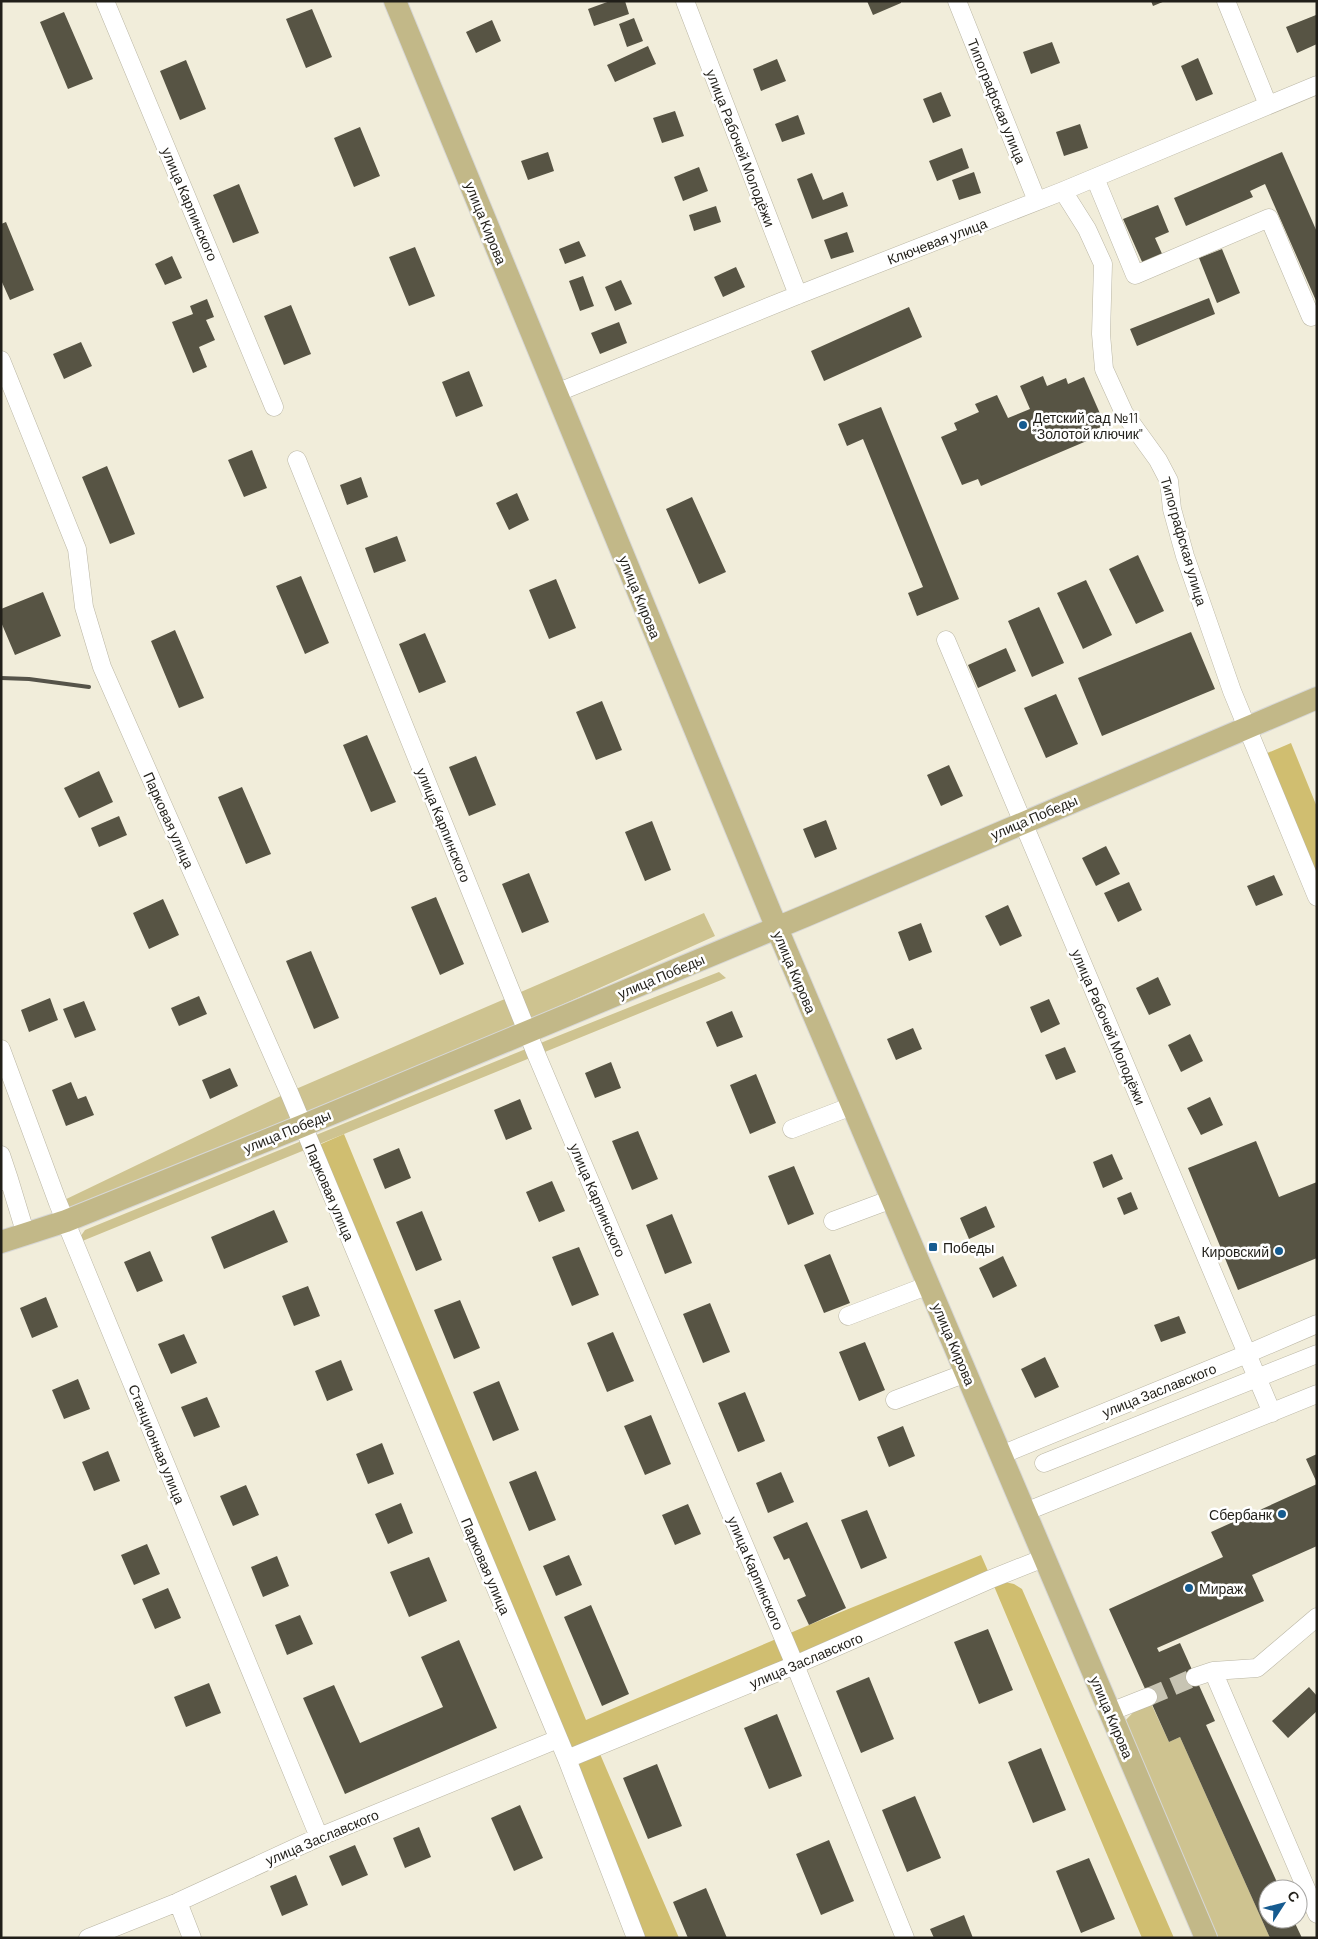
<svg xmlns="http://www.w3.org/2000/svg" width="1318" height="1939" font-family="Barlow,sans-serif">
<rect width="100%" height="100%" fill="#f1edda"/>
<path fill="#cec390" d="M704,913L715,936L555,1008L319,1109L62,1212L58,1203L289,1092Z
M719,972L726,978L75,1244L85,1230C296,1144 506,1055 719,972Z
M1148,1697L1169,1742L1180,1737L1270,1938H1216L1122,1724Z"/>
<path fill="#d0be70" d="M1291,743L1317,807V897L1258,757Z
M344,1134L586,1720L809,1625L981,1555L988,1571L597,1747L679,1938H640L312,1148Z
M991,1579L1014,1584L1022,1589L1174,1938H1142Z"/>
<path fill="#575444" d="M610,1H625L629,14L594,26L588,9Z
M867,1H901V3L873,15Z
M1151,1H1165L1153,6Z
M312,9L332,57L306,68L286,19Z
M64,12L93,79L68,89L40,22Z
M1316,15L1317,44L1297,53L1286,27Z
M634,18L643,41L627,47L619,24Z
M492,20L501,41L476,53L466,32Z
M1052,42L1060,63L1031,74L1023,52Z
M648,46L656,64L615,82L607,65Z
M1198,58L1213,94L1196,101L1181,66Z
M777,59L786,81L761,91L753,69Z
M186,60L206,109L180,120L160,71Z
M941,92L951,116L933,123L923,99Z
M675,111L684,136L662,143L653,118Z
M798,115L805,134L782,142L775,124Z
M1080,124L1088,148L1064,156L1056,132Z
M360,127L380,176L354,187L334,138Z
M962,148L969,168L937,181L929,161Z
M548,152L554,171L528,180L521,161Z
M1282,152L1317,232V303L1265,184L1250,191L1253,197L1186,226L1174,198Z
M699,167L708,191L683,201L674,177Z
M974,172L981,193L959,200L952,180Z
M812,173L823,200L843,192L848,206L812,219L797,179Z
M239,184L259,233L233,243L213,195Z
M1158,205L1169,232L1155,238L1163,256L1143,264L1123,219Z
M716,206L721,222L694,231L689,215Z
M6,222L34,290L10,300L1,280V224Z
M847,232L854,252L831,259L824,240Z
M579,241L586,256L565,264L559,249Z
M415,247L435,296L409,306L389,257Z
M1222,249L1240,293L1217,303L1199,258Z
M172,256L182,278L165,285L155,264Z
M736,267L745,287L723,297L714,277Z
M583,276L594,306L580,311L569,281Z
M621,280L632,304L615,311L605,287Z
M1209,298L1215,314L1137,346L1130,329Z
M207,299L214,317L206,320L215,340L199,347L207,367L193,373L172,322L193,314L190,306Z
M291,305L311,354L284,365L264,316Z
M909,307L922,337L824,381L811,351Z
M619,322L627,343L600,354L591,333Z
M81,342L92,366L64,379L53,354Z
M469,371L483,406L456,417L442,382Z
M1043,376L1047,386L1066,378L1068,384L1084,377L1105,425L1086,434L1089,440L981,486L978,479L962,485L941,437L957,430L954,423L979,412L975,404L997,395L1008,418L1030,409L1020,386Z
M881,407L959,599L917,616L908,593L923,587L863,439L847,446L838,424Z
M252,450L267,488L244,497L228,460Z
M107,466L135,534L110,544L82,477Z
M361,477L368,497L347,505L340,485Z
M517,493L529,520L509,530L496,503Z
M692,497L726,572L699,584L666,509Z
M397,536L406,561L374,573L365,548Z
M1138,555L1164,611L1136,624L1109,569Z
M301,576L329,643L305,654L276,586Z
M556,579L576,628L549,639L529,590Z
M1086,580L1112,635L1083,649L1057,593Z
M43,592L61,636L15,655L1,622V609Z
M1039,607L1064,663L1032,677L1008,621Z
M175,630L204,698L179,708L151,641Z
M1191,632L1215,689L1102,736L1078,678Z
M425,633L446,682L419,693L399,644Z
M1006,648L1016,671L978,688L968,665Z
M1056,694L1078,744L1046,758L1024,708Z
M602,701L622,750L596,760L576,712Z
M367,735L396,802L371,812L343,745Z
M476,756L496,805L469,816L449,767Z
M949,765L963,796L941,806L927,775Z
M99,771L113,802L79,818L64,788Z
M242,787L271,854L246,864L218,797Z
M119,816L127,835L99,847L91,828Z
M826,820L837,849L815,858L803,829Z
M652,821L671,870L645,881L625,832Z
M1106,846L1120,874L1096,886L1082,858Z
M529,873L549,922L522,933L502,884Z
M1274,875L1283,895L1256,906L1247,886Z
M1129,882L1142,910L1118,922L1104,893Z
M436,897L464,964L440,975L411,907Z
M163,899L179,935L149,949L133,913Z
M1008,905L1022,936L1000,946L985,916Z
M921,923L932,952L909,961L898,932Z
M311,951L339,1018L314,1029L286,961Z
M1158,977L1171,1005L1149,1015L1136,988Z
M199,996L207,1014L179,1026L171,1008Z
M50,998L58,1020L29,1032L21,1010Z
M1049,999L1060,1024L1041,1033L1030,1007Z
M84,1001L96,1030L75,1038L63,1009Z
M732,1011L743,1037L717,1047L706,1022Z
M913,1028L922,1049L896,1060L887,1039Z
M1190,1034L1203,1061L1181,1072L1168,1045Z
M1065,1047L1076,1072L1056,1080L1045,1055Z
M611,1062L621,1088L595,1098L585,1073Z
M230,1068L238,1086L210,1099L202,1080Z
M756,1074L776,1123L750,1134L730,1085Z
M71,1082L78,1099L86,1096L94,1115L66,1126L52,1090Z
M1210,1097L1223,1125L1201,1135L1187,1108Z
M520,1099L532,1129L506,1140L494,1110Z
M638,1131L658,1179L632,1190L612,1141Z
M1256,1141L1279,1197L1317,1182V1258L1238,1290L1188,1168Z
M399,1148L411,1178L385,1189L373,1159Z
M1112,1154L1123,1179L1103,1188L1093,1162Z
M794,1166L814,1214L788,1225L768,1176Z
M552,1181L565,1211L539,1222L526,1192Z
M1131,1192L1138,1209L1124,1215L1117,1198Z
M986,1206L995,1227L969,1239L960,1218Z
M274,1210L288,1242L224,1269L211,1237Z
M422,1211L442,1260L416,1271L396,1222Z
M672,1214L692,1263L665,1274L646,1225Z
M579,1247L599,1295L572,1306L552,1257Z
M150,1251L163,1281L137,1292L124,1262Z
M830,1254L850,1303L824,1313L804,1265Z
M1003,1256L1017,1286L993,1298L979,1268Z
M308,1286L320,1316L294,1326L282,1296Z
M46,1297L58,1327L32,1338L20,1308Z
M460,1300L480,1348L454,1359L434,1310Z
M710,1303L730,1352L703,1363L683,1314Z
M1179,1316L1186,1333L1161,1342L1154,1325Z
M613,1332L634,1381L607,1392L587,1343Z
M184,1334L197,1363L171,1374L158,1344Z
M865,1342L885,1390L859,1401L839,1352Z
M1045,1357L1059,1387L1035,1398L1021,1369Z
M341,1360L353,1390L327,1401L315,1371Z
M78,1379L90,1409L64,1419L52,1390Z
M499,1381L519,1430L493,1441L473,1392Z
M745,1392L765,1441L738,1452L718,1403Z
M207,1397L220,1427L194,1437L181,1407Z
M651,1415L671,1464L645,1475L624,1426Z
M903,1426L915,1456L889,1467L877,1437Z
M382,1443L394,1474L368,1484L356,1454Z
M108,1451L120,1481L94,1491L82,1462Z
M1317,1454V1483L1306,1459Z
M536,1471L556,1520L529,1531L509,1482Z
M781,1472L794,1502L768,1513L756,1483Z
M1317,1484V1546L1252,1575L1264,1601L1157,1648L1159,1652L1180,1643L1215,1721L1206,1725L1280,1889H1268V1919H1293L1302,1938H1270L1180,1737L1169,1742L1109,1609L1223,1557L1211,1532Z
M246,1485L259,1515L233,1526L220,1496Z
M401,1503L413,1533L388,1544L375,1514Z
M688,1504L701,1534L675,1545L662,1515Z
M867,1510L887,1558L861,1569L841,1520Z
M807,1522L846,1608L809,1625L797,1600L806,1596L789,1558L784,1560L773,1537Z
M147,1544L160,1574L134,1585L121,1555Z
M569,1555L582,1585L556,1596L543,1566Z
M277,1556L289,1586L263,1597L251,1567Z
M429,1557L447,1601L409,1617L390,1572Z
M168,1588L181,1618L155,1629L142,1599Z
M591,1605L629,1694L602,1706L564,1617Z
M300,1615L313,1644L287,1655L275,1625Z
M988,1629L1013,1690L979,1704L954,1642Z
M459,1640L497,1728L345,1794L303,1698L334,1685L360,1743L443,1707L421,1657Z
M869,1677L894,1739L861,1753L836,1691Z
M209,1683L221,1713L186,1727L174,1697Z
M1309,1687L1317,1696V1711L1288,1738L1272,1721Z
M777,1714L802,1776L769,1789L744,1728Z
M1041,1748L1066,1810L1033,1823L1008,1762Z
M657,1764L682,1826L648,1839L623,1778Z
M915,1796L941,1858L907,1872L882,1810Z
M520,1805L543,1858L514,1871L491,1818Z
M419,1827L431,1857L405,1868L393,1838Z
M829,1840L854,1901L821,1915L796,1854Z
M355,1845L368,1875L342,1886L329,1856Z
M1089,1858L1115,1919L1081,1933L1056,1871Z
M296,1875L308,1905L282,1916L270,1886Z
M706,1888L727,1938H688L673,1902Z
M964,1915L973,1938H934L930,1929Z"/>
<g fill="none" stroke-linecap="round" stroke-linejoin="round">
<path stroke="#c7c4b3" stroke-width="18" stroke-dasharray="18 9" stroke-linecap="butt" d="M1148,1697L1195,1677"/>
<defs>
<path id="minor" d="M105,1L274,407
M685,1L798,295
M957,1L1037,201
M1226,1L1268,105
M1095,178L1135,275L1269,218L1311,317
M1063,191L1087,229L1103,264L1101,334L1104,369L1124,413L1158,460L1169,481L1172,509L1185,556L1232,691L1317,897
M1,360L77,549L84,607L102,667L289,1092L567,1759L636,1938
M556,393L798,295L1063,191L1317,85
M297,460L537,1056L795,1665L905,1938
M946,640L1272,1413
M1,1049L58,1203L319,1837
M792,1129L852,1106
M1,1155L9,1179
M1,1181L9,1179L26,1235
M833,1221L892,1199
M848,1316L929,1285
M895,1400L966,1373
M1001,1455L1247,1354L1317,1324
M1044,1463L1317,1354
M1025,1512L1317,1394
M1213,1671L1317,1914
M1195,1677L1213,1671L1257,1668L1317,1617
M1110,1712L1148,1697
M567,1759L795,1665L991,1579L1044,1558
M178,1902L192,1938
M88,1938L178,1902L319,1837L558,1739"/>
<path id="major" d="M395,1L776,926L1206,1938
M1,1242L66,1221L302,1126L805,916L1317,698"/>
</defs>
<use href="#minor" stroke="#bab6a4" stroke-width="19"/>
<use href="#major" stroke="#d7d7d6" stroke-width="24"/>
<use href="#minor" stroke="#fff" stroke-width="18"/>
<use href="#major" stroke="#c2b888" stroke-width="22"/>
<path stroke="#555349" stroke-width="4" d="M1,678L29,679L89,687"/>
</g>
<g fill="#165b90" stroke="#fff" stroke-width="2">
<circle cx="1023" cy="425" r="5"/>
<rect x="928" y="1242" width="10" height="10" rx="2.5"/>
<circle cx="1279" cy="1251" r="5"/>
<circle cx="1282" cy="1514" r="5"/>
<circle cx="1189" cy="1588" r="5"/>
</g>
<g text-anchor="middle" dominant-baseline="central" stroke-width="5" stroke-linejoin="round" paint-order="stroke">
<g font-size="14" fill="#211f19" stroke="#fff">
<text transform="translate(997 101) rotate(68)">Типографская улица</text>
<text transform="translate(741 148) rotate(69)">улица Рабочей Молодёжи</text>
<text transform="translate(190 204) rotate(67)">улица Карпинского</text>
<text transform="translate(486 223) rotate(68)">улица Кирова</text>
<text transform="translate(937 241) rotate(-21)">Ключевая улица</text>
<text transform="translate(1184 541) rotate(74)">Типографская улица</text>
<text transform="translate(640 597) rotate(68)">улица Кирова</text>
<text transform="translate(1034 817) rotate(-23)">улица Победы</text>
<text transform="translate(169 820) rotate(66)">Парковая улица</text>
<text transform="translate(444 825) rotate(68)">улица Карпинского</text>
<text transform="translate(795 972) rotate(67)">улица Кирова</text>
<text transform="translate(661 976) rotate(-23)">улица Победы</text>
<text transform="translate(1109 1027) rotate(67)">улица Рабочей Молодёжи</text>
<text transform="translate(287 1131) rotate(-22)">улица Победы</text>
<text transform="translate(330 1192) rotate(67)">Парковая улица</text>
<text transform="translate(598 1200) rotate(67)">улица Карпинского</text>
<text transform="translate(954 1344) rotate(67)">улица Кирова</text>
<text transform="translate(1159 1390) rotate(-22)">улица Заславского</text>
<text transform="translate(157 1444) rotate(68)">Станционная улица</text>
<text transform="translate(486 1566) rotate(67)">Парковая улица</text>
<text transform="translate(756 1573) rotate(67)">улица Карпинского</text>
<text transform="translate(806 1660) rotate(-23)">улица Заславского</text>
<text transform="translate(1112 1717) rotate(67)">улица Кирова</text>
<text transform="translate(322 1837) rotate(-23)">улица Заславского</text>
</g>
<g font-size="14" fill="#211f19" stroke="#fff" text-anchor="start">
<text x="1033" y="417">Детский сад №11<tspan x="1033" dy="16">"Золотой ключик"</tspan></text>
<text x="943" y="1247">Победы</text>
<text x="1269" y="1251" text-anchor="end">Кировский</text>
<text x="1272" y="1514" text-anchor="end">Сбербанк</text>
<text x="1199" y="1588">Мираж</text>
</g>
</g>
<rect width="1318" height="1939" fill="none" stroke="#211f19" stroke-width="5"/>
<g transform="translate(1283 1904) rotate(54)"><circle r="24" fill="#ffffff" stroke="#a6a5a3"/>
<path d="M0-4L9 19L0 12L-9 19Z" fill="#165b90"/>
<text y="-8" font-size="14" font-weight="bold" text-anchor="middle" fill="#211f19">С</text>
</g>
</svg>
